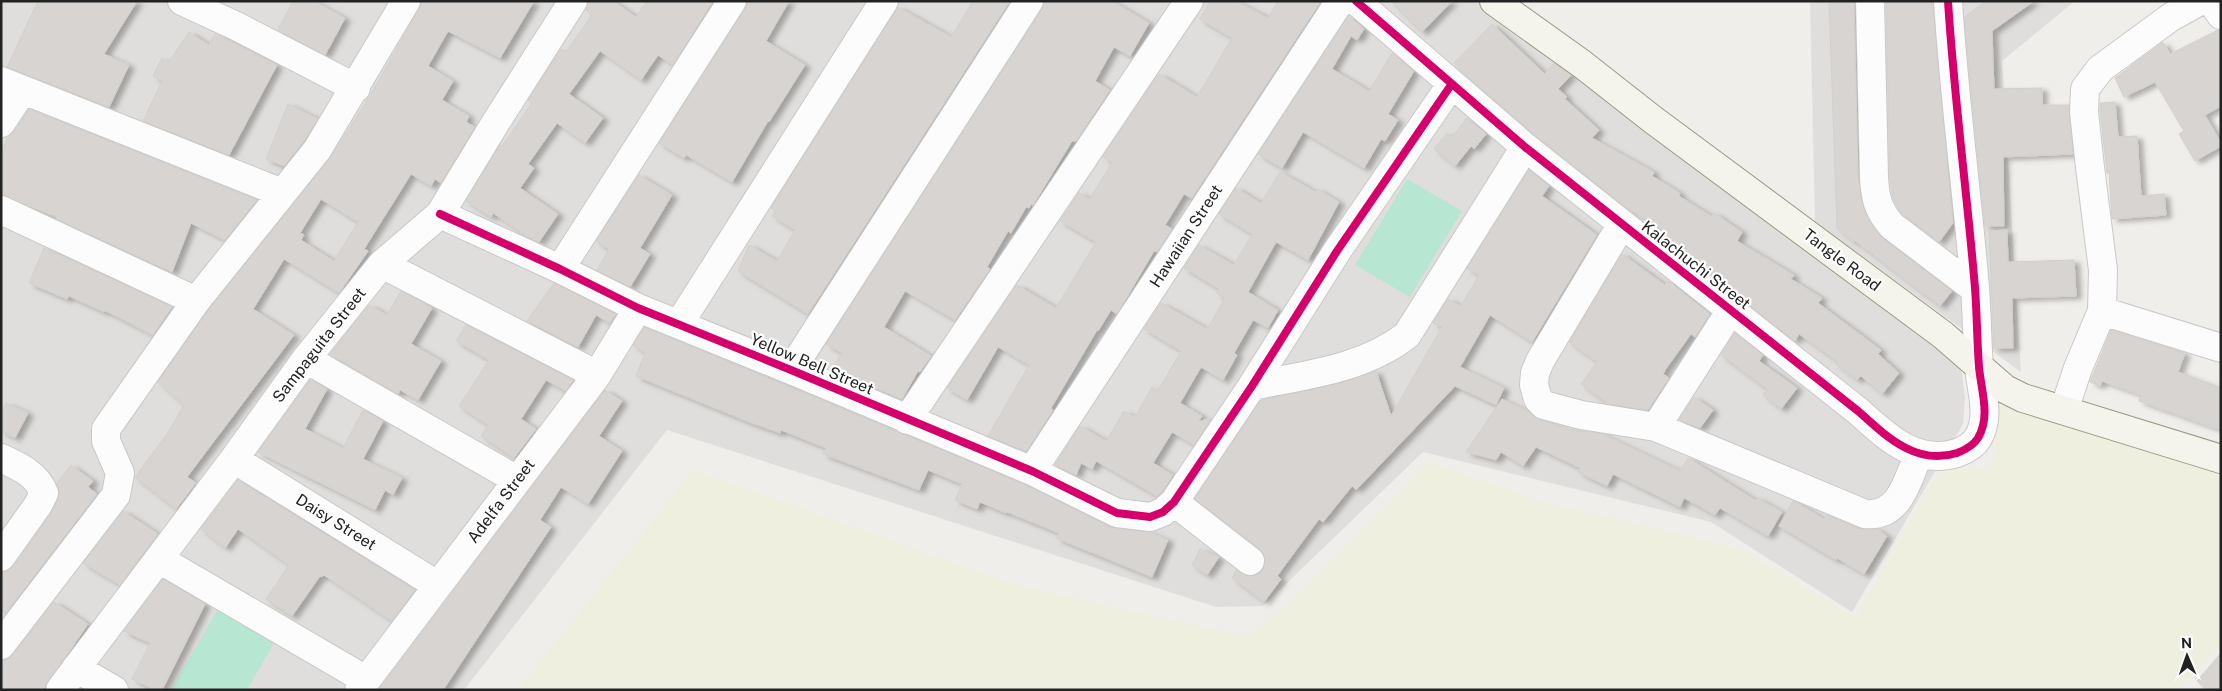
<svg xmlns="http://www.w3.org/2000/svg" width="2222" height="691" font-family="'Public Sans',sans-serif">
<defs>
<filter id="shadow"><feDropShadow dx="5.5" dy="3" stdDeviation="2.5" flood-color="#0004"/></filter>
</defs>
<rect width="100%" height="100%" fill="#f0eeeb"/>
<path fill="#dfdedc" d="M1,1H1482L1952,352L1962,373L1965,398L1963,424L1852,612L1711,522L1423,452L1263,606L1216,607L667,430L464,690H1Z
M1810,1H2075L2002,61L2021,372L1815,222Z"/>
<path fill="#efefdf" d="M2003,401L2221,468V643L2179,690H518L694,470L1017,585L1202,627L1248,635L1283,610L1429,462L1540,501L1737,548L1856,617L1942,466L1979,469L1991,465L1995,452V412L1998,404Z"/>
<path fill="#b7e6d2" d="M1407,179L1462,211L1410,297L1355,265Z
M222,602L279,634L247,690H171Z"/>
<path fill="#d7d4d2" stroke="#d3d0cc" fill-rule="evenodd" filter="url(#shadow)" d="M38,1H137L104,54L129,65L109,107L7,67Z
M293,1H314L345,18L325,55L278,30Z
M422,1H534L500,58L448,31L428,66L453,81L442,100L469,116L466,122L475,127L441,183L435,179L431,186L411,174L364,249L368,251L339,293L284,259L253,309L294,335L187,477L196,483L176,509L135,477L167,434L184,405L158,382L208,310L330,158L370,96L419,9ZM321,199L358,222L334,261L301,240L304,235L300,233Z
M589,1H613L636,17L647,1H713L673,65L658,55L641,80L600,51L569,94L603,118L585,143L557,123L528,164L534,168L520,188L558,214L539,242L528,237L493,213L491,217L466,201L500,145L502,146L532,103L528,100L561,49L566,52L592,15L586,10Z
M748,1H789L766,41L805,65L769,122L768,121L732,182L686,155L684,158L659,143L745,9Z
M973,1H1010L808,314L738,271L749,245L777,261L795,230L772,216L776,211L771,208L898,7L951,37Z
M1045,1H1112L1149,23L1130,56L1114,47L1095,81L1110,90L1076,141H1072L1033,205L1031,204L1029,208L1026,207L1011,233L1008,231L987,267L990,269L955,320L905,291L884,327L931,356L920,372L918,371L902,399L831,370L842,353L826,344L1042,9Z
M1210,1H1236L1268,18L1278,1H1321L1192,198L1184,194L1165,225L1172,229L1157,252L1154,251L1117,314L1111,310L1098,331L1097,330L1051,408L1053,410L1026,452L988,436L1029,365L998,347L967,400L947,388L1017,285L1056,308L1096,242L1060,221L1079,193L1090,199L1112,162L1103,157L1159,74L1197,97L1232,38L1200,19Z
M1391,1H1452L1422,32Z
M1829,1H1854L1858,178L1864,209L1871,223L1882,238L1952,291L1940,306L1855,241L1854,242L1837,228Z
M1933,1L1953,223L1939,242L1900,211L1893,198L1890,176L1886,2Z
M1986,1H2034L1992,31L1994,89L2042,88V105H2069L2073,154L2003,157L2004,226H1985L1966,36L1965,17Z
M1349,16L1364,29L1357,40L1351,36L1332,69L1369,91L1392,53L1414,71L1388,114L1398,120L1385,141L1381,139L1364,168L1303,132L1282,168L1258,154Z
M1492,24L1545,74L1554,63L1571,75L1558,89L1567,97L1565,99L1599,130L1592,138L1654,172L1652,176L1680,193L1679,196L1711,216L1714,213L1742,232L1737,241L1794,275L1791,279L1822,298L1818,303L1881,350L1878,354L1899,373L1882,394L1861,376L1857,380L1835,363L1837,361L1799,334L1795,341L1660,234L1663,230L1624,206L1535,135L1474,82L1454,63Z
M2218,30H2221V106L2205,115L2221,143V146L2195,161L2179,134L2184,131L2155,82L2124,97L2115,78L2163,42L2170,54Z
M189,32L209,45L215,34L277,65L229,155L143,121L162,81L153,76L162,58L169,62Z
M2115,102L2118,137L2137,136L2141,196L2164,194L2166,215L2112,219L2109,173H2107L2100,111V103Z
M288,104L318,119L304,141L284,166L266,159Z
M29,109L257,200L225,240L191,223L172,272L56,219L57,217L1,195V152L8,137L14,132Z
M1467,118L1486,134L1474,149L1471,146L1455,166L1434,149L1447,133L1452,137Z
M1529,170L1549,186L1542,196L1597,235L1532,342L1490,315L1460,367L1504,388L1496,405L1455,386L1356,490L1352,486L1323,522L1319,519L1277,576L1281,579L1264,602L1232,578L1236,570L1247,576L1256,575L1262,571L1265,564L1264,555L1260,549L1195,499L1261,400L1337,384L1376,371L1391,416L1442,327L1433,323L1448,299L1461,306L1479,275L1467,268Z
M1280,172L1316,192L1317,189L1339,202L1308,260L1276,242L1248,292L1278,310L1268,328L1253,320L1234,353L1237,355L1223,380L1201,367L1180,403L1202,416L1198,422L1207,419L1210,421L1194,445L1172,432L1153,463L1173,475L1162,492L1157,496L1096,461L1092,469L1081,463L1076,475L1055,465L1080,426L1106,441L1124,411L1135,417L1152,387L1158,391L1181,351L1144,329L1161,303L1207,329L1225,298L1217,294L1219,289L1184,268L1199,245L1234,265L1252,234L1219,214L1236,188L1261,203Z
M639,175L672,195L640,248L650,254L630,287L597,270L609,249L596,241Z
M2007,230L2008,262L2074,260L2076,296L2012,298L2013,348H1994L1989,231Z
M44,248L172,307L153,335L104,310V312L69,296L67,299L29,283Z
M1622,254L1665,285L1668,281L1710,314L1695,337L1691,334L1665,370L1663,374L1669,378L1648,410L1608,404L1581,384L1597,362L1569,342Z
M554,283L616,314L610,323L596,315L578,347L527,321Z
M401,291L432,308L411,344L441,361L418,400L400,390L398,394L330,354L369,305L387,315Z
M466,325L573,380L566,391L546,380L521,419L536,429L514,458L481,436L488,425L459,406L489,360L456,341Z
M644,327L1026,485L1110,527L1149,532L1168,540L1152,577L1056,538L1059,533L1007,512L1006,513L980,502L977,509L955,500L962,484L928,470L919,490L823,454L826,448L781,430L780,433L749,422L636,376L645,353L633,345Z
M2111,330L2185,353L2178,372L2221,388V430L2139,401L2141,395L2102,381L2100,386L2090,382Z
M1735,333L1763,355L1759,361L1797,388L1781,409L1763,395L1767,389L1721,355Z
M310,380L327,389L305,429L343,448L363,410L383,421L363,459L402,478L393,495L385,490L375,510L258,452Z
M605,390L622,401L599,436L622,451L588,504L561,487L540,520L551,527L443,690H379Z
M1694,397L1713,410L1700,428L1679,420Z
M1502,399L1529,412L1540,420L1562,428L1602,434L1680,471L1688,458L1755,500L1757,498L1782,512L1768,536L1720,508L1715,515L1684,498L1680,507L1613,474L1607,486L1578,472L1580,468L1536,447L1523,466L1501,452L1496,460L1466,452Z
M6,403L28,413L15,438L1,431V413Z
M71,465L93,481L88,487L97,494L6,613L1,610V574L14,566L51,514L60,494L57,483Z
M238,480L415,590L392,621L324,575L322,577L320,576L292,616L266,599L289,565L238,529L225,548L201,529Z
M1793,501L1824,519L1827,515L1859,529H1877L1887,536L1864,574L1837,558L1836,560L1779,526Z
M123,511L158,534L120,585L83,563Z
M1200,549L1219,557L1207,575L1192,565Z
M163,579L205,604L162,690H155L132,679L150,643L124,631Z
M54,602L88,624L43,690H1V660L7,659L13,655Z
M2221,653V690H2207L2197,681Z"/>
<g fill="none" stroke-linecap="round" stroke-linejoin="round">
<defs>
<path id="street" d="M182,1L236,26L356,88
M1356,1L1525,147L1858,411C1886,436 1916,466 1957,453C1965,450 1973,446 1978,438C1991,416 1981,390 1979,367C1977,341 1977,314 1975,288C1967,192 1954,97 1948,1
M1870,1L1874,177C1875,198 1878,210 1892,226L1975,289
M2211,1L2221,15
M1,81L282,193
M1,123L23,90
M1,210L196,301
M440,214L560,269L638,308L791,370L1032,471L1117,513L1150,517L1163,512L1174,502L1252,386L1337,251L1451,85
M1622,224L1540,361L1535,373L1534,385L1538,399L1544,405L1581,415L1656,427L1865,514C1900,518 1908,479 1919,453
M382,264L597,375
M560,269L732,1
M2102,311L2221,348
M679,324L884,1
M306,359L517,480
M791,370L1029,1
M1252,386C1305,375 1364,369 1407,335L1525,147
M2064,410L2078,368L2102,311L2103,270L2090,167L2084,112L2085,89L2100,69L2171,17L2200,1
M907,420L1189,1
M1656,427L1731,310
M1,458C18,466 37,474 44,493L38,505L1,557
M234,459L437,585
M1032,471L1340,1
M1174,502L1250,561
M159,559L366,680
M1,645L116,495L120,473L106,441V429L196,301L317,150L406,1
M76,668L114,690
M60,690L234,459L306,359L382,264L440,214L496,122L573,1
M359,690L597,375L638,308"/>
<path id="secondary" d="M1494,1L1582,64L1652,119L1943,335L2005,389L2023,398L2221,459"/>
</defs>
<use href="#street" stroke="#c9c8c7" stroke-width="30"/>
<use href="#secondary" stroke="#999a82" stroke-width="30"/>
<use href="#street" stroke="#fdfcfc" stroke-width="28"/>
<use href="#secondary" stroke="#f4f4ed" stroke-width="28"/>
<defs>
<path id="cycleway" d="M1356,1L1525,147L1858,411C1886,436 1916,466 1957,453C1965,450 1973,446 1978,438C1991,416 1981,390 1979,367C1977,341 1977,314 1975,288C1967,192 1954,97 1948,1
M440,214L560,269L638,308L791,370L1032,471L1117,513L1150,517L1163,512L1174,502L1252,386L1337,251L1451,85"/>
</defs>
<use href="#cycleway" stroke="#fff" stroke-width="11"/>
<use href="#cycleway" stroke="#d6006c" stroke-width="8"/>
</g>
<g text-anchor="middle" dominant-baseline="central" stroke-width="4.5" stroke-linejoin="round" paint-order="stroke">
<g font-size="16" fill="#222" stroke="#fff">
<text transform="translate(1186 236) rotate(-57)">Hawaiian Street</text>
<text transform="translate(1842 260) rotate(37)">Tangle Road</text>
<text transform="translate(1696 265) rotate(38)">Kalachuchi Street</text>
<text transform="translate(319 345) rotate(-52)">Sampaguita Street</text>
<text transform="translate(812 364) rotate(23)">Yellow Bell Street</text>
<text transform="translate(501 501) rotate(-53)">Adelfa Street</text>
<text transform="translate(336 522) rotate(32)">Daisy Street</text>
</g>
</g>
<rect width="2222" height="691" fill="none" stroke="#222222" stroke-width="5"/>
<g transform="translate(2187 656) rotate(358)" stroke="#ffffff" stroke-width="4" paint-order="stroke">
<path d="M0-4L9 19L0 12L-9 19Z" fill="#222222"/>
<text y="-8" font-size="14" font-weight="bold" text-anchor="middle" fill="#222222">N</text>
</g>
</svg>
